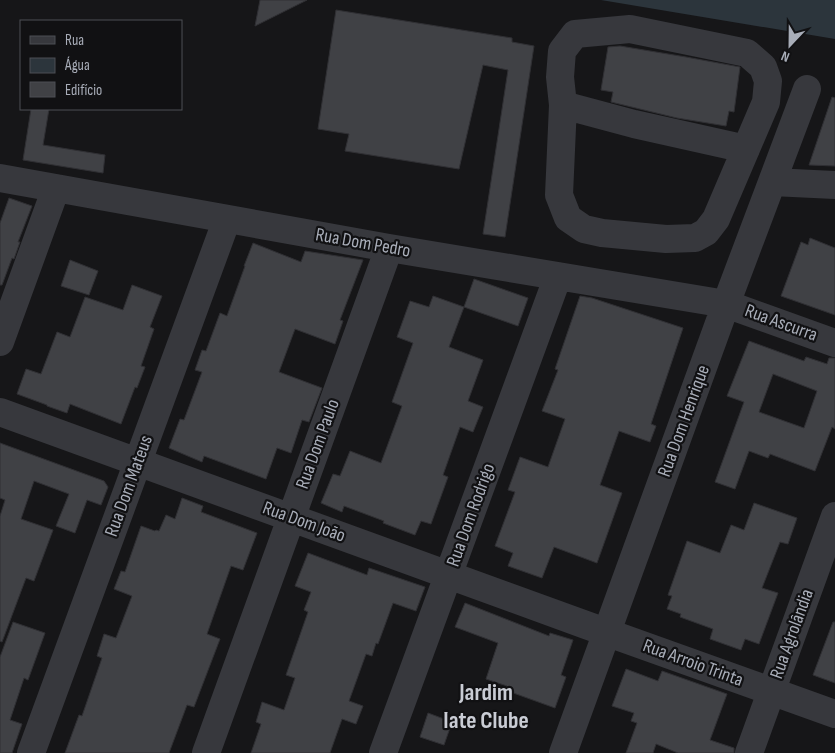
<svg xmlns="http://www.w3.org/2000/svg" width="835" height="753" font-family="'Sofia Sans Condensed',sans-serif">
<rect width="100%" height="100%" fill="#161618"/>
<path fill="#2c353c" d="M601,0H835V39Z"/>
<path fill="#404145" stroke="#303034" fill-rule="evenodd" d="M260,0H307L255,26Z
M336,10L512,38V42L534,46L505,237L483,234L508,70L483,65L459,169L345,151L349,134L318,129Z
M620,46L686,57L740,67L734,112L729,111L726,126L677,118L611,102L613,92L601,90L608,47Z
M832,97L835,98V166L809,165Z
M31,109H49L43,145L105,155L103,173L23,160Z
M9,198L32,206L18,242H20L14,259L12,258L2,285H0V223Z
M810,238L835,248V315L781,296L801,242L808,245Z
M253,243L301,262L305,251L363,260L340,320L343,321L335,344L295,329L279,372L322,388L309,422L302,420L291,453L277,448L266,479L204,456L202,462L169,448L180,419L184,420L202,372L195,370L202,350L206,351L220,313L227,316L245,266H244Z
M70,260L98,271L89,295L61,286Z
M474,279L528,298L518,326L464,307Z
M132,285L162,296L150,327L154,329L141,366L145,367L137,388L135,387L121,424L70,404L67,413L47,406V405L17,394L26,369L41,374L57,332L70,337L85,297L123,310Z
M433,296L464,307L449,347L483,360L468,401L483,407L473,432L460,427L443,475L448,477L431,524L421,521L415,535L383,523L384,521L344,506L342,512L321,503L333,474L340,476L350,451L381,463L402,406L392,402L413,343L397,337L410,301L429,307Z
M580,296L592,298L683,328L651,424L656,426L650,442L619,431L600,485L622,493L597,563L554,547L542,578L508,566L513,553L495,546L515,492L508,490L520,457L548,467L565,419L542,411L558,370L555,369Z
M749,341L804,361L806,357L827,364L829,358H835V429L832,427L815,471L770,454L768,458L749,451L735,489L715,482L744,402L727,396ZM773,374L817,391L804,428L759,412Z
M0,443L104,481L108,487L101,505L87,500L75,533L56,526L69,494L34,481L21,519L53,530L34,581L26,578L2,642L0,641V516L5,500L0,498Z
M182,498L203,506L201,512L257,533L243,570L231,566L207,634L220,639L194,707L187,705L169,753H65L79,715L82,716L102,658L97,656L104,634L116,638L132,596L114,589L121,571L125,572L141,526L155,531L156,530L159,531L166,515L175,519Z
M754,503L797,518L788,544L780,542L762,588L778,593L759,644L745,639L741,650L710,639L713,629L680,617L681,614L667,609L672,596L668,595L687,541L720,553L731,525L744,530Z
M308,553L367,575L369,568L425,587L416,611L393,603L378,644L376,643L372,656L366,654L349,701L363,706L356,724L342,719L330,753H251L261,724L256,722L262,702L284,710L295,678L286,675L308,612L304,610L311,592L295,586Z
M465,603L549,636L550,633L573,640L561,675L566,677L555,708L505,690L507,686L486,679L498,643L455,627Z
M13,622L45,633L28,680L24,678L10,720L22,724L12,753H0V657Z
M833,622H835V683L813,675Z
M626,669L658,681L662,671L727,694L710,740L734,748V753H678L656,744L653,753H626L637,723L631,721L634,713L612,706Z
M428,713L452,722L444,745L420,737Z"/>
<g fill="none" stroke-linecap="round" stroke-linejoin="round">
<path stroke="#37383d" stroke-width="28" d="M630,29L747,53L763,67L768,81L766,102L716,219L706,232L695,238L666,239L602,233L584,229L568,218L559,195L563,105L560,77L562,51L575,34Z
M563,105L634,124L746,149
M0,178L389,248L726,304L835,343
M772,182L835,185
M0,342L56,188
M0,412L586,625L835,714
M31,753L227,219
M206,753L389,248
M383,753L558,276
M563,753L726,304L807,89
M749,753L835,516"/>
</g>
<g text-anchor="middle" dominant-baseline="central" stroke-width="4.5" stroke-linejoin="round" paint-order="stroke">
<g font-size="19" fill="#a8adb8" stroke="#111113">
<text transform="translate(363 243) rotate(10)">Rua Dom Pedro</text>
<text transform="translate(781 323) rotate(20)">Rua Ascurra</text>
<text transform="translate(684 421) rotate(-70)">Rua Dom Henrique</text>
<text transform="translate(318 444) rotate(-70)">Rua Dom Paulo</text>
<text transform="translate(129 486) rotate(-70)">Rua Dom Mateus</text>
<text transform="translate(471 515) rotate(-70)">Rua Dom Rodrigo</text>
<text transform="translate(304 522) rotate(20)">Rua Dom João</text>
<text transform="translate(792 634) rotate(-70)">Rua Agrolândia</text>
<text transform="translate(693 663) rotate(20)">Rua Arroio Trinta</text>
</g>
<g font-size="24" font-weight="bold" fill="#c9ccd4" stroke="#111113">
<text x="486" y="692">Jardim<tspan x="486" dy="28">Iate Clube</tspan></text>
</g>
</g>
<rect x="20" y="20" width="162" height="90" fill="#111113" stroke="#4d4f55"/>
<rect x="30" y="36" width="25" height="8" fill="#37383d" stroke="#4d4f55"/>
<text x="65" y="45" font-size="15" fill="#a8adb8">Rua</text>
<rect x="30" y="58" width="25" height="15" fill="#2c353c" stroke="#4d4f55"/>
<text x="65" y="70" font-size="15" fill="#a8adb8">Água</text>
<rect x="30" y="82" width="25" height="15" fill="#404145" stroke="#4d4f55"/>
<text x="65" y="95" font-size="15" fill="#a8adb8">Edifício</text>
<g transform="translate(790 45) rotate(202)" stroke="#111113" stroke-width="4" paint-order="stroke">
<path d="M0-4L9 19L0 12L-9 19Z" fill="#a8adb8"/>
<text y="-8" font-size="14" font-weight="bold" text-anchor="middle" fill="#a8adb8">N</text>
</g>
</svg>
